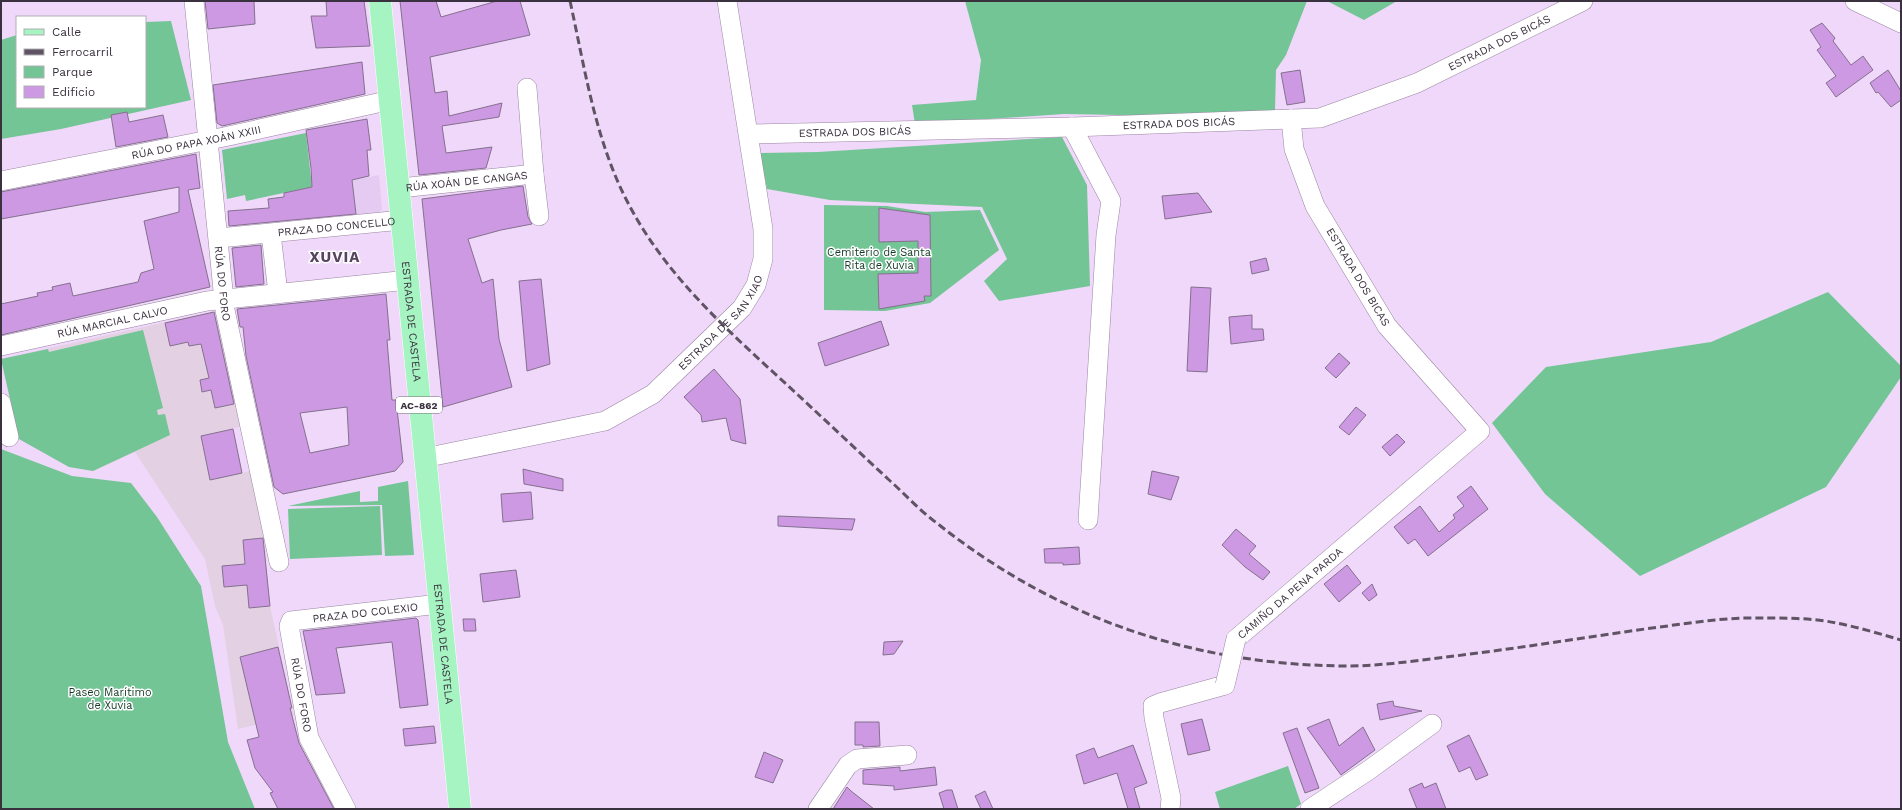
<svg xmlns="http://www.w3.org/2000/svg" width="1902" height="810" font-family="'Work Sans',sans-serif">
<rect width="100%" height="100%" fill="#efd8f9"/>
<path fill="#e5cbf1" d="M379,175L382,209L380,212L356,217L345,182Z"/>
<path fill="#e3d1e3" d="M215,311L235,404L241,426L233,429L242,473L250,471L264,538L270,606L294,716L238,729L223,625L215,606L205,559L135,452L93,471L69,467L19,439L1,359Z"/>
<path fill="#73c596" d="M965,1H1307L1286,55L1276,70L1275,110L1174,116L1064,114L915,124L912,105L976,100L981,60Z
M1327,1H1397L1364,20Z
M171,21L191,100L61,129L1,139V40L17,35V107H145V22Z
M306,133L312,187L246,201L245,195L227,199L222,150Z
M1062,137L1087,185L1090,286L999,301L984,281L1007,259L982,207L830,200L767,189L760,153L818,152Z
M824,205L887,206L925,212L980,210L999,250L930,303L885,311L824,310Z
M1828,292L1901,366V377L1826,487L1640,576L1545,494L1492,423L1546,367L1711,342Z
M143,330L163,408L157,410L158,415L165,414L170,435L93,471L69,467L19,439L1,359L48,349L49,352Z
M1,449L72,476L131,483L157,517L201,586L228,742L255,809H1Z
M408,481L414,555L385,556L382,505L288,506L360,491V502L378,501V487Z
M380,506L382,555L290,559L288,509Z
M1288,766L1301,804L1294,809H1220L1215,792Z"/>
<path fill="#cd99e3" stroke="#84708d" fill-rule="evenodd" d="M205,1H254L255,24L208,29Z
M326,1H364L370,46L316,48L311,16H327Z
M400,1H436L441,17L497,1H520L530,35L430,57L435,93L447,91L449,116L502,103L499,117L442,126L446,153L492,147L486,168L419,175Z
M1822,23L1835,38L1833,41L1851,65L1863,56L1873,70L1836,97L1826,83L1836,76L1817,50L1821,47L1810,30Z
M362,62L365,94L222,126L217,123L213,85Z
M1300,70L1305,102L1287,105L1281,73Z
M1888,70L1901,91V100L1891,107L1878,92L1876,93L1870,83Z
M127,112L129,122L163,115L168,137L116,147L111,115Z
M367,119L371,150H367L369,176L352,180L356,214L229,226L228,211L269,208L268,199L284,197V193L312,187L311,168L306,130Z
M196,154L200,188L188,190L210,287L1,335V304L38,296L37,293L53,290L52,287L70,283L73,296L138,282L141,273L154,269L144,221L179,212V187L1,219V192Z
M523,186L528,217L532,224L501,230L468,239L482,283L493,279L499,339L512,387L443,407L422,199Z
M1198,193L1212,212L1165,219L1162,196Z
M879,208L930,215L931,296H924L925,301L879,309L878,274L918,273V241L879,242Z
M261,245L264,284L236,287L232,248Z
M1266,258L1269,270L1252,274L1250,262Z
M541,279L550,364L527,371L519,281Z
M1191,287L1211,288L1207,372L1187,371Z
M386,294L390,340H387L392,400H396L403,462L395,471L283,494L274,487L246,356L243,327H240L237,309ZM347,407L349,445L310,453L300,413Z
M214,312L234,404L215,408L211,390L202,392L200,380L209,378L201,344L189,346L188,342L170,346L165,323Z
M1252,315V329H1263L1264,340L1231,344L1229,317Z
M881,321L889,345L825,366L818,343Z
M1339,353L1350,363L1336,378L1325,368Z
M714,369L740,399L746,444L731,440L726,418L702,422L701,415L684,397Z
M1356,407L1366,415L1349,435L1339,427Z
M233,429L242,473L210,480L201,436Z
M1397,434L1405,442L1390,456L1382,447Z
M523,469L563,479V491L524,484Z
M1152,471L1179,477L1171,500L1148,494Z
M1471,486L1488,509L1428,556L1415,539L1408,544L1394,527L1420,506L1439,532L1455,518L1453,515L1464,506L1457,497Z
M531,492L533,519L503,522L501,494Z
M778,516L855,519L852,530L778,526Z
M1236,529L1256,546L1249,554L1270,572L1263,580L1245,567L1222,545Z
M263,538L270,606L249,608L247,585L224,587L222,566L245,564L243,540Z
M1079,547L1080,564L1063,565V563H1045L1044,549Z
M1347,565L1361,583L1339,602L1324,584Z
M516,570L520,597L483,602L480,574Z
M1372,584L1377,595L1369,601L1362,593Z
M416,618L418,620L428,705L400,708L392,642L336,648L345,693L316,695L303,631Z
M463,619H475L476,631H464Z
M903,641L894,654L883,655L884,642Z
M278,647L292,708H290L299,743L334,809H278L270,793L273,792L255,768L247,740L259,737L240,657Z
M1393,701L1394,706L1422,711L1380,720L1377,704Z
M1202,719L1210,750L1188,755L1181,724Z
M1329,719L1339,746L1363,727L1375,750L1341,775L1307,728Z
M855,722H879L880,746L863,747V745H855Z
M434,726L436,743L405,746L403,729Z
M1297,728L1319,788L1305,793L1283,733Z
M1469,735L1488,775L1476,780L1470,767L1459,772L1447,746Z
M1133,745L1147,783L1134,788L1140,809H1128L1117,773L1084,784L1076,755L1094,748L1098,758Z
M764,752L783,760L773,783L755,777Z
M900,767V771L935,767L937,785L894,790V786L863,784V770Z
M1422,783L1424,788L1436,783L1446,809H1417L1409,789Z
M847,787L851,791L874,809H833Z
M947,790H952L958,809H944L939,793Z
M985,791L993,809H981L975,796Z"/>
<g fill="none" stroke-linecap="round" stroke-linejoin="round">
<defs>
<g id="minor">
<path id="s1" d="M194,1L225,310L279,562"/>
<path d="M1855,1L1901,23"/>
<path d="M1072,127L1111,201L1106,235L1088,520"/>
<path id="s2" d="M749,134L1072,127L1320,118L1417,83L1583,1"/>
<path d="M534,174L539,216"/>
<path id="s3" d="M1,181L224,137L391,100"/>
<path id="s4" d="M400,188L534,174L527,88"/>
<path d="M271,234L278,293"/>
<path id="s5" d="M219,238L402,220"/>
<path id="s6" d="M1,346L207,301L408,280"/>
<path d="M1,403L9,437"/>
<path id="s7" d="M424,458L605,421L653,394L742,308L756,285L763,259V229L727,1"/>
<path id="s8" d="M1236,639L1480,431L1387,326L1315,206L1294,149L1291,119"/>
<path id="s9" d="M346,809L309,738L289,626L291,621L439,604"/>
<path d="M818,809L848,765L857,759L907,755"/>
<path d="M1170,809L1171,798L1154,718L1153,706L1160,703L1225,685"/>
<path d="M1310,809L1369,770L1432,724"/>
</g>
<g id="major">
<path id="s10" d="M380,1L460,809"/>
</g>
</defs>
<use href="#minor" stroke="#9a85a3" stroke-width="20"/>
<use href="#major" stroke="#fff" stroke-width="23"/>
<use href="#minor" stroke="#fff" stroke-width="19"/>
<use href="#major" stroke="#a5f4c2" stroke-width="22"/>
<path stroke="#5f5364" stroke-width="3" stroke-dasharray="8 4" stroke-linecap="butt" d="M570,1C585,69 595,139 627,201C666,278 734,336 797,394C827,422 858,451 888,479C905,494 920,511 938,524C1058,619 1194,665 1347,666C1383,666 1420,660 1455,656C1519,648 1582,638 1645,629C1684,624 1722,617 1762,618C1785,618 1814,618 1836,623C1858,627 1880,634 1901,640"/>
<defs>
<path id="minor-bridge" d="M1225,685L1236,639"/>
</defs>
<use href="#minor-bridge" stroke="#9a85a3" stroke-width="20" stroke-linecap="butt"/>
<use href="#minor-bridge" stroke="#fff" stroke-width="19"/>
</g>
<g text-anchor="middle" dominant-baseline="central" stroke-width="3" stroke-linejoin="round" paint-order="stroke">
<rect fill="#fff" stroke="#756f78" stroke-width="1" x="396" y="397" width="46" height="16" rx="3"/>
<g font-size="10" font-weight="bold" fill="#3a313e">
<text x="419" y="405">AC-862</text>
</g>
<g font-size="11" fill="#3a313e" stroke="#fff">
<text stroke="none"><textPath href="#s2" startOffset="766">ESTRADA DOS BICÁS</textPath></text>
<text stroke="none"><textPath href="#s2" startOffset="430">ESTRADA DOS BICÁS</textPath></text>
<text stroke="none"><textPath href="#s2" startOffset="106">ESTRADA DOS BICÁS</textPath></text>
<text stroke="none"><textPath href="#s3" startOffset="199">RÚA DO PAPA XOÁN XXIII</textPath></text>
<text stroke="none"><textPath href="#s4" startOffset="67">RÚA XOÁN DE CANGAS</textPath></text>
<text stroke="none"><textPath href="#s5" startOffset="118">PRAZA DO CONCELLO</textPath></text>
<text transform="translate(1358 277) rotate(59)">ESTRADA DOS BICAS</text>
<text stroke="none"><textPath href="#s1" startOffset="284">RÚA DO FORO</textPath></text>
<text stroke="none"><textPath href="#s7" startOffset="339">ESTRADA DE SAN XIAO</textPath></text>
<text stroke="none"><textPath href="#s10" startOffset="322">ESTRADA DE CASTELA</textPath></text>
<text stroke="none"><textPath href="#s6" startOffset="114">RÚA MARCIAL CALVO</textPath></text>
<text stroke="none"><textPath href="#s8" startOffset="71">CAMIÑO DA PENA PARDA</textPath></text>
<text stroke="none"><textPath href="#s9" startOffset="274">PRAZA DO COLEXIO</textPath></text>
<text stroke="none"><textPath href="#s10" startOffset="646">ESTRADA DE CASTELA</textPath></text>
<text transform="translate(301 695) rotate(80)">RÚA DO FORO</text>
</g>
<g font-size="11" fill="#133b26" stroke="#fff">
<text x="879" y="252">Cemiterio de Santa<tspan x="879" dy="13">Rita de Xuvia</tspan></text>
<text x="110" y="692">Paseo Marítimo<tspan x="110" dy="13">de Xuvia</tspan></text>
</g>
<g font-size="15" font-weight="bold" letter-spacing="1" fill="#57455f" stroke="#fff">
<text x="335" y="257">XUVIA</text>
</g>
</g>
<rect width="1902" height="810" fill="none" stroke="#3a313e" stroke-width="4"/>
<rect x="16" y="16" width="130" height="92" fill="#ffffff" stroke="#b0adb2"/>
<rect x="24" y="29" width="20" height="6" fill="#a5f4c2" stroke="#b0adb2"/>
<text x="52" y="36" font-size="12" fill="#3a313e">Calle</text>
<rect x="24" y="49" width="20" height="6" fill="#5f5364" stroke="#b0adb2"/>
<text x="52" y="56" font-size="12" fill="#3a313e">Ferrocarril</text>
<rect x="24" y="66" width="20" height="12" fill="#73c596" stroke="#b0adb2"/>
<text x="52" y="76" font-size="12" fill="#3a313e">Parque</text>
<rect x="24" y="86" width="20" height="12" fill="#cd99e3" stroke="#b0adb2"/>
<text x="52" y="96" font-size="12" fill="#3a313e">Edificio</text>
</svg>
